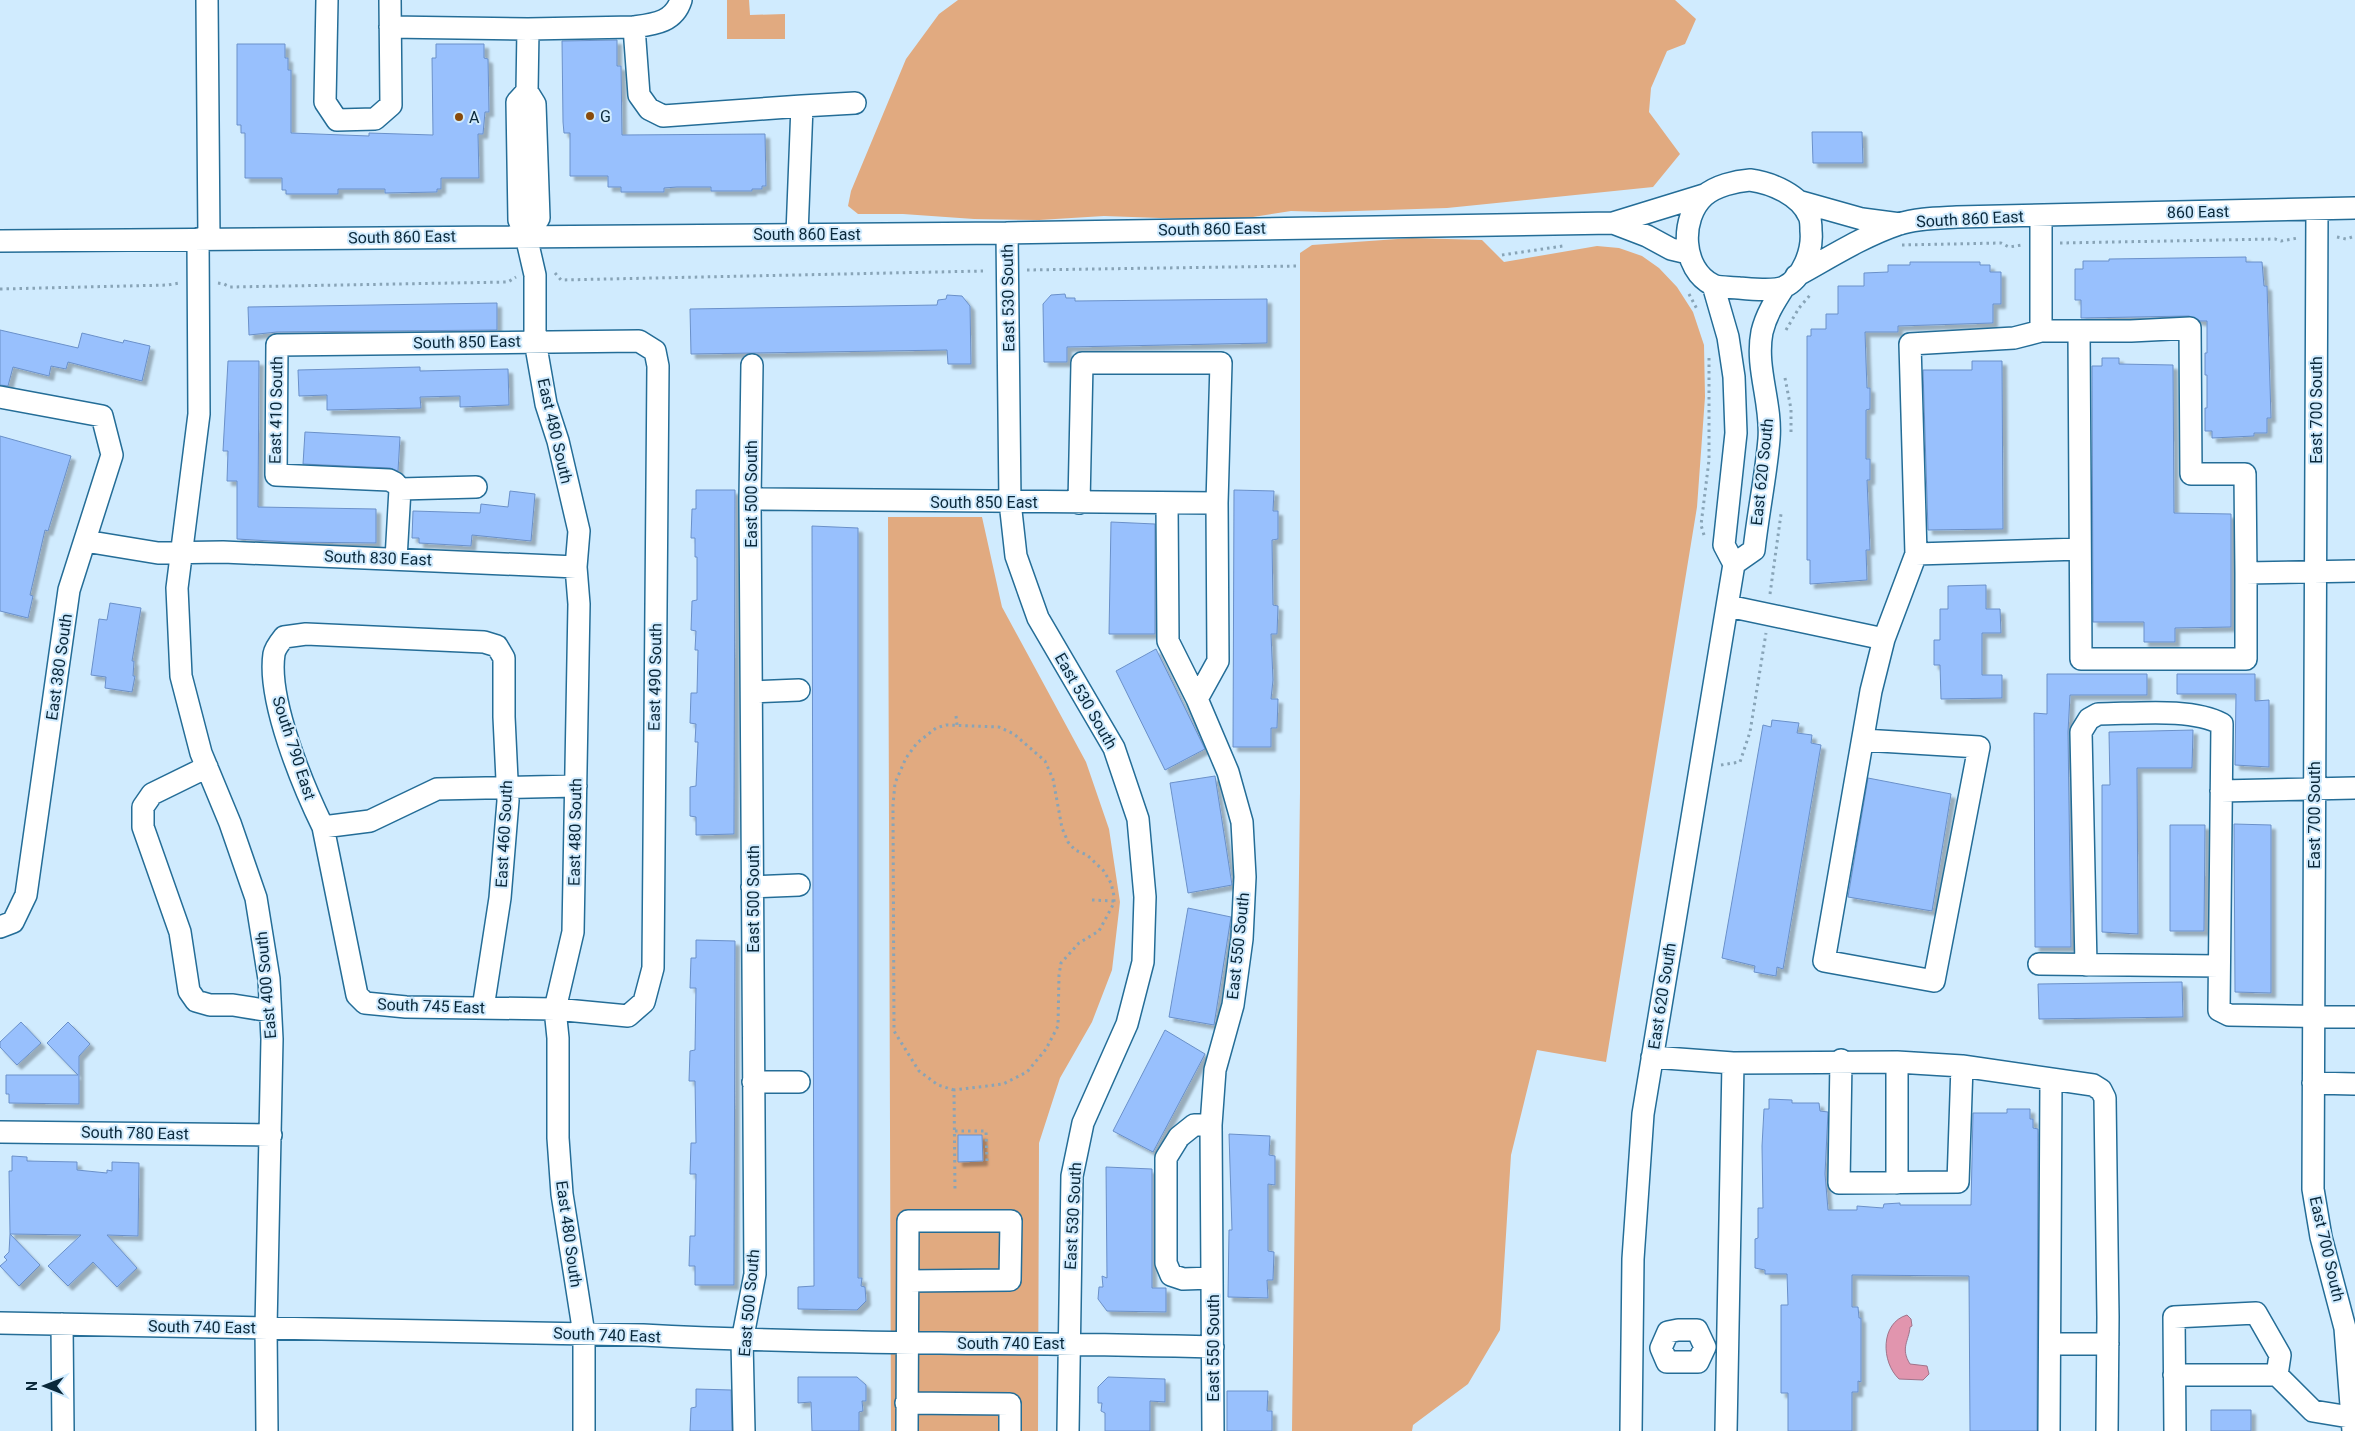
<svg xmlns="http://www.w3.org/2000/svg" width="2355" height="1431" font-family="Roboto,sans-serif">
<defs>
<filter id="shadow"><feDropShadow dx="4.5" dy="4.5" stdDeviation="1" flood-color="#0004"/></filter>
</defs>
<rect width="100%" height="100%" fill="#d0ebfe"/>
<path fill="#e1aa80" d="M727,0H749L750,15L785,14V39H727Z
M958,0H1675L1696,19L1685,44L1667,51L1651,88L1649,112L1680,154L1653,187L1447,208L1325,212L1291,211L1253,217L1216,220L1104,216L1039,220L974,219L903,214H858L848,206L851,191L906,59L939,14Z
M1412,238L1482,240L1504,262L1597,246L1619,248L1642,256L1659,268L1677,287L1693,312L1704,345L1705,397L1697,507L1606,1062L1537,1050L1511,1155L1500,1330L1468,1384L1413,1425L1412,1431H1292L1300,793V253L1312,245Z
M888,517H982L1002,607L1086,762L1109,829L1120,902L1112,970L1092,1022L1060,1078L1039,1143L1038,1431H891Z"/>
<path fill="#e195ae" stroke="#a0748b" d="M1907,1315L1911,1319L1912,1326L1910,1327C1909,1341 1900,1348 1910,1364L1927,1366L1929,1374L1923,1380L1899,1379C1881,1362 1880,1323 1907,1315Z"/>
<path fill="#98c0fd" stroke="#6a90c9" filter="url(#shadow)" d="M617,40V66H621L622,135L765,134L766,186H762V189H752V191H711V187H677L664,188V192H621V187H608V176H570V133H564L563,122L562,41Z
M237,44H285V58H288V70H291V133L369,136V133L433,135L432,58H436V44H484V58L488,59L489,112H485L483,134H478L479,178H441V189H437V192L385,193V189H338V194H286V190H282V178H245V133H241V125H237Z
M1812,132H1862L1863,163H1813Z
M2246,257V262H2262L2264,286H2267L2271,418H2267V433H2254V436L2212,438V431H2205V408H2207V375H2205V353H2207V321H2200L2189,316L2081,318V300H2075V269H2083V261H2109V259Z
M1910,262H1980V265H1990V272H2001V304H1993V323L1898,326V332H1865L1866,362L1867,388H1870V409L1866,410V459H1870V480H1867L1870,550H1866L1867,580L1810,584V560H1807V336H1811V329H1826V314H1838V286H1864V273L1888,272V265H1910Z
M1065,294L1066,298H1075V301L1267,299V343L1067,347V362H1044L1043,304L1051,295Z
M947,295L962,296L970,306L971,364H948L947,350L691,354L690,309L937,305L938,300L946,299Z
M497,303V330L277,332L249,335L248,307Z
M0,330L78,348L82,333L123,343L124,340L150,346L142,381L68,362L66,369L51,366L49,376L13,367L8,386L0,385Z
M2102,358H2119V364L2173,365L2174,513L2231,514V627L2175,628V642H2144V622H2093L2092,366H2102Z
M228,361H259L258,507L376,509V543L288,542L237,539V481H227L228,451H223Z
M1972,361H2002L2003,529L1928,530L1923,370H1972Z
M420,367V371L508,369L509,405L460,407V396L420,397L421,408L327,410V395L299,396L298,370Z
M305,432L400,437L398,471L390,468L303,464Z
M0,436L71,456L48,531L45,530L30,595L33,596L28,618L0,611Z
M696,490H735L734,834L696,835V817L690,816V787L696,786L698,742H695L696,724L690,723L691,693H697L698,650H695L696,631L691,630L692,601L697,600V557H695V538H691L692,509H696Z
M1234,490L1274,491L1273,511H1278V539L1272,540L1273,605L1278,606L1277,634H1271L1273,680L1271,699H1278L1277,728H1271V747H1233Z
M510,491L535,494L531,541L472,535L471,546L419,543V538H412L413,511L480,513L481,504L508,507Z
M1111,522L1155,524V634H1109Z
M812,526L858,528V1278H862L861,1286L865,1287L866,1301L857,1310L798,1309V1287L814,1286Z
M1986,585V609H2000L2001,633H1982V675H2002V698L1941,699L1940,665H1934V640H1940V609H1948V586Z
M110,603L141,608L132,661H134L133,676H135L132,692L105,688L106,677L91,675L99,619L107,620Z
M1156,649L1205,749L1165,770L1116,671Z
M2047,674H2147V695H2070L2068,732L2071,947H2035L2034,713L2047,714Z
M2177,674H2255V701L2269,700V767L2235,765L2236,694H2177Z
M1772,720L1799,723L1797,733L1812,735L1811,743L1821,745L1783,969L1777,967L1776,976L1754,972L1755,966L1722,958L1763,725L1771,727Z
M2193,730L2192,768H2137L2138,934L2102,932V785H2110L2109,732Z
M1215,776L1232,885L1188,893L1170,783Z
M1868,778L1951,794L1932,911L1848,897Z
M2234,824L2271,825V993L2235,992Z
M2170,825H2205L2204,931H2170Z
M1188,908L1231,917L1214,1025L1169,1017Z
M696,940L735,941L734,1285H695V1266H689L690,1236H695L696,1174H690L691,1143H696L695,1081H689L690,1051L695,1050L696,988H690L691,958H696Z
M2182,982L2183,1017L2039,1019L2038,984Z
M21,1022L41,1043L17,1065L0,1047V1042Z
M68,1022L90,1044L79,1056V1104L9,1103V1094H6V1075H78L47,1043Z
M1165,1030L1205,1054L1153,1152L1113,1131Z
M1769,1099L1792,1100V1103H1819L1820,1111L1828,1112L1825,1174L1828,1210H1857V1206L1883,1208L1884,1204L1900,1203V1205H1971L1973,1113H2007V1109H2030V1119H2033V1128L2038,1129L2037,1431H1970L1969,1276L1852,1275V1307H1858L1859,1318H1861V1382L1858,1381V1392H1852V1431H1788V1393H1781V1305H1788L1787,1274H1765V1270L1755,1268V1239L1758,1238V1208H1763L1762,1146L1764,1109H1769Z
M1229,1134L1270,1136L1269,1155L1275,1156V1185L1268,1184V1251L1274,1252L1273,1280H1267L1268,1298L1228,1297L1229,1230H1232Z
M958,1135H982L983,1161L958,1162Z
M12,1156L27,1157V1161L77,1162V1170L107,1173V1170L112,1171V1162L139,1163L138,1236L107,1235L137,1268L117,1287L93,1262L68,1286L48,1266L81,1235L10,1234L9,1171H12Z
M1106,1167L1152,1169V1288H1166V1312L1107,1311L1098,1299L1099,1287H1103L1102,1276L1107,1278Z
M10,1234L40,1265L19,1286L0,1266L7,1260L4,1257L9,1252Z
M798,1377H857L866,1385V1401H862L863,1411L859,1412V1431H812L811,1402L798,1403Z
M1108,1377L1165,1379V1402L1150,1401V1431H1105V1413L1101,1411L1102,1403H1098V1387Z
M696,1389L731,1390L732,1431H690L691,1408L696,1407Z
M1227,1391H1268L1267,1411H1272V1431H1227Z
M2211,1410H2251V1431H2211Z"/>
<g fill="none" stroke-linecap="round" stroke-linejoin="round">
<defs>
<path id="minor" d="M207,0L209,239
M327,0L325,102L337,120L375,119L391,105L390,0
M681,0C674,22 655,24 634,27L639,95L649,109L663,116L802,106L797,234
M390,27L528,29L634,27
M527,91L517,102L519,220L526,236L535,275V341L546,404L558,441L579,531L576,567L579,604L573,932L555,1009L558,1038V1138L562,1194L584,1334V1431
M802,106L855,103
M1750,180C1772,183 1800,195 1809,216C1811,220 1811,227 1811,231C1813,250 1803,278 1784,287C1776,291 1749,289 1739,288C1731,287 1719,288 1713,285C1681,269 1680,218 1704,196C1715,186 1736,181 1750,180Z
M1798,201L1862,219L1900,224
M2317,209L2313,1189L2321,1237L2345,1328L2353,1431
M2041,216V331
M1613,223L1647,236L1671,249L1688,253
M1007,233L1010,502L1016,556L1038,618L1114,748L1138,819L1145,897L1143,962L1127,1024L1083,1123L1072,1176L1068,1431
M526,236L539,218L535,104L527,91L528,29
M198,239L199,414L177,588L181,676L201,753L230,823L256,898L269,979L272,1039L266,1328L267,1431
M0,241L1007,233L1613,223L1704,195
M1796,276C1829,258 1863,236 1899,224C1917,218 1939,218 1957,217L2355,208
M2079,331L2081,659H2246V573
M0,397L102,416L112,455L69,590L26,895L13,922L0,927
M400,489L476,487
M750,499L1217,503
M1079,503L1082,363H1221L1217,503L1218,661L1197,699
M1167,504L1168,641L1197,699L1228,772L1242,822L1245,877L1242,939L1233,1005L1215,1070L1211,1125L1213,1431
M85,541L158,553L223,552L576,567
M1916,554L2080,549
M1734,564L1754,550C1758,513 1766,476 1769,439C1772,403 1755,368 1762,332C1766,315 1775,301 1784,287
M1728,606L1884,639L1871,691L1824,961L1934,981L1979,747L1863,740
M1884,639L1916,554L1910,344L2014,338L2041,331H2131L2190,328L2191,474H2245L2246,573L2355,571
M752,692L799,690
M207,767L152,794L143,807V827L180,932L189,991L196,1001L210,1005H233L270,1011
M2221,791L2355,788
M323,827L357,995L365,1003L406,1007L555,1009L628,1016L644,1002L653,968L658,366L655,351L639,341L277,345L276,475L389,480L395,483L400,489L396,559
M752,887L799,885
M2039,964L2219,966
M2086,965L2081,732L2089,719L2098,714C2133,714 2191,707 2222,724L2219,1010L2229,1015L2355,1017
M483,1008L500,898L508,801L504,717V658L497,646L484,642L306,634L284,637C280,642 275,648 274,654C267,700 303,786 323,827L370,821L437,789L576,786
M1652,1057L1733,1063L1897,1062L1962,1066L2093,1085L2101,1090L2105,1098L2108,1317L2107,1431
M1841,1060L1839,1183L1958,1182L1962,1066
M1897,1062V1183
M753,1082H799
M2313,1083L2355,1084
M1211,1125H1194L1179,1137L1166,1158V1263L1171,1275L1183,1279L1212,1278
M0,1132L271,1135
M0,1323L643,1335C833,1345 1023,1342 1213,1347
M62,1324L63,1431
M1678,1330H1697L1705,1347L1698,1362H1667L1661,1348L1668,1332Z
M2050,1344H2108
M2174,1375H2277
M906,1403L1010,1404V1431
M744,1431L742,1341L755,1274L750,499L752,365
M907,1431L908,1221H1011L1010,1280L908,1281
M1631,1431L1633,1259L1643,1114L1734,564L1724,545L1736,433L1734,377L1728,337L1713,285
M1726,1431L1733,1063
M2049,1431L2051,1079
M2175,1431L2174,1317L2256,1313L2280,1355L2277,1375L2313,1411L2355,1418"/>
</defs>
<use href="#minor" stroke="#246d97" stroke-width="24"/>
<path stroke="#88a4b7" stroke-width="3" stroke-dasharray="2.5 4" stroke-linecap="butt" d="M2337,237L2346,239L2355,236
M2060,243L2275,239L2281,241L2298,238
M1902,245L2001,243L2009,247L2022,245
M1502,255L1563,246
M1027,270L1298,266
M555,273L561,280L983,271
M218,283L224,284L230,287L508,282L516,277
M0,289L168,285L179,283
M1689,294L1698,311
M1786,330L1799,308L1811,294
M1785,378L1791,409V436
M1704,535L1701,525L1709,460V358
M1770,594L1781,514
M956,716L957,725
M1721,765L1740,762L1750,732L1766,633
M1092,900L1114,901
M954,1090L938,1085L919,1071L894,1031L893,805L895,783L906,758L917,743L936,728L946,725L999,727L1014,734L1045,761L1053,779L1062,828L1068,842L1075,850L1087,855L1103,870L1111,883L1114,896V903L1099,931L1079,943L1061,963L1059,975L1058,1026L1046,1049L1027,1072L1003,1084L954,1090L955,1192
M955,1131H986L987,1162"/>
<use href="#minor" stroke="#fff" stroke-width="21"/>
</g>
<g fill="#894b0c" stroke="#d0ebfe" stroke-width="2">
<circle cx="590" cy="116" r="5"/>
<circle cx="459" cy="117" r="5"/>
</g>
<g text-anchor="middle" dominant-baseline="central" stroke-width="4" stroke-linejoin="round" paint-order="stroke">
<g font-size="16" fill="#0a283a" stroke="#d0ebfe" text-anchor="start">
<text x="600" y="116">G</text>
<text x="469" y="117">A</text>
</g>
<g font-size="16" fill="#0a283a" stroke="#d0ebfe">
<text transform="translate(2198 212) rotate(-1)">860 East</text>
<text transform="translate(1970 219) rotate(-3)">South 860 East</text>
<text transform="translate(1212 229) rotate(-1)">South 860 East</text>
<text x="807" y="234">South 860 East</text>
<text transform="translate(402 237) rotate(-1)">South 860 East</text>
<text transform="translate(1008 298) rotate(-91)">East 530 South</text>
<text transform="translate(467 342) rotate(-1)">South 850 East</text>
<text transform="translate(276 410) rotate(-89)">East 410 South</text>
<text transform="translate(2316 410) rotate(-90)">East 700 South</text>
<text transform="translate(555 431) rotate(77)">East 480 South</text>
<text transform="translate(1762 472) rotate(-84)">East 620 South</text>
<text transform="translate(751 494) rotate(-90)">East 500 South</text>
<text x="984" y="502">South 850 East</text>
<text transform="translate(378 558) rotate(2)">South 830 East</text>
<text transform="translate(59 667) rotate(-82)">East 380 South</text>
<text transform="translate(655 677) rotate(-89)">East 490 South</text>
<text transform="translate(1086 701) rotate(60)">East 530 South</text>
<text transform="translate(294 748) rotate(72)">South 790 East</text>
<text transform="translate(2314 815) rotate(-90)">East 700 South</text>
<text transform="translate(575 832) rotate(-89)">East 480 South</text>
<text transform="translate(504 834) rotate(-87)">East 460 South</text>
<text transform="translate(753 899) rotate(-90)">East 500 South</text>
<text transform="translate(1238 946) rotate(-84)">East 550 South</text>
<text transform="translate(266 985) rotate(-95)">East 400 South</text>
<text transform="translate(1662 996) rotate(-81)">East 620 South</text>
<text transform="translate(431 1006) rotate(2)">South 745 East</text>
<text transform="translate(135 1133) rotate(1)">South 780 East</text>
<text transform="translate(1073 1216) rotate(-87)">East 530 South</text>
<text transform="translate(569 1234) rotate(82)">East 480 South</text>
<text transform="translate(2327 1249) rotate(77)">East 700 South</text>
<text transform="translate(749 1303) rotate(-85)">East 500 South</text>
<text transform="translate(202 1327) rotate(1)">South 740 East</text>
<text transform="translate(607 1335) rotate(2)">South 740 East</text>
<text x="1011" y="1343">South 740 East</text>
<text transform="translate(1213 1348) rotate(-90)">East 550 South</text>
</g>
</g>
<g transform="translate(45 1386) rotate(270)" stroke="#d0ebfe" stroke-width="4" paint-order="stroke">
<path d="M0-4L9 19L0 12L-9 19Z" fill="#0a283a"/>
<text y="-8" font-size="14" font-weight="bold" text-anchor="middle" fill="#0a283a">N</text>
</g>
</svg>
